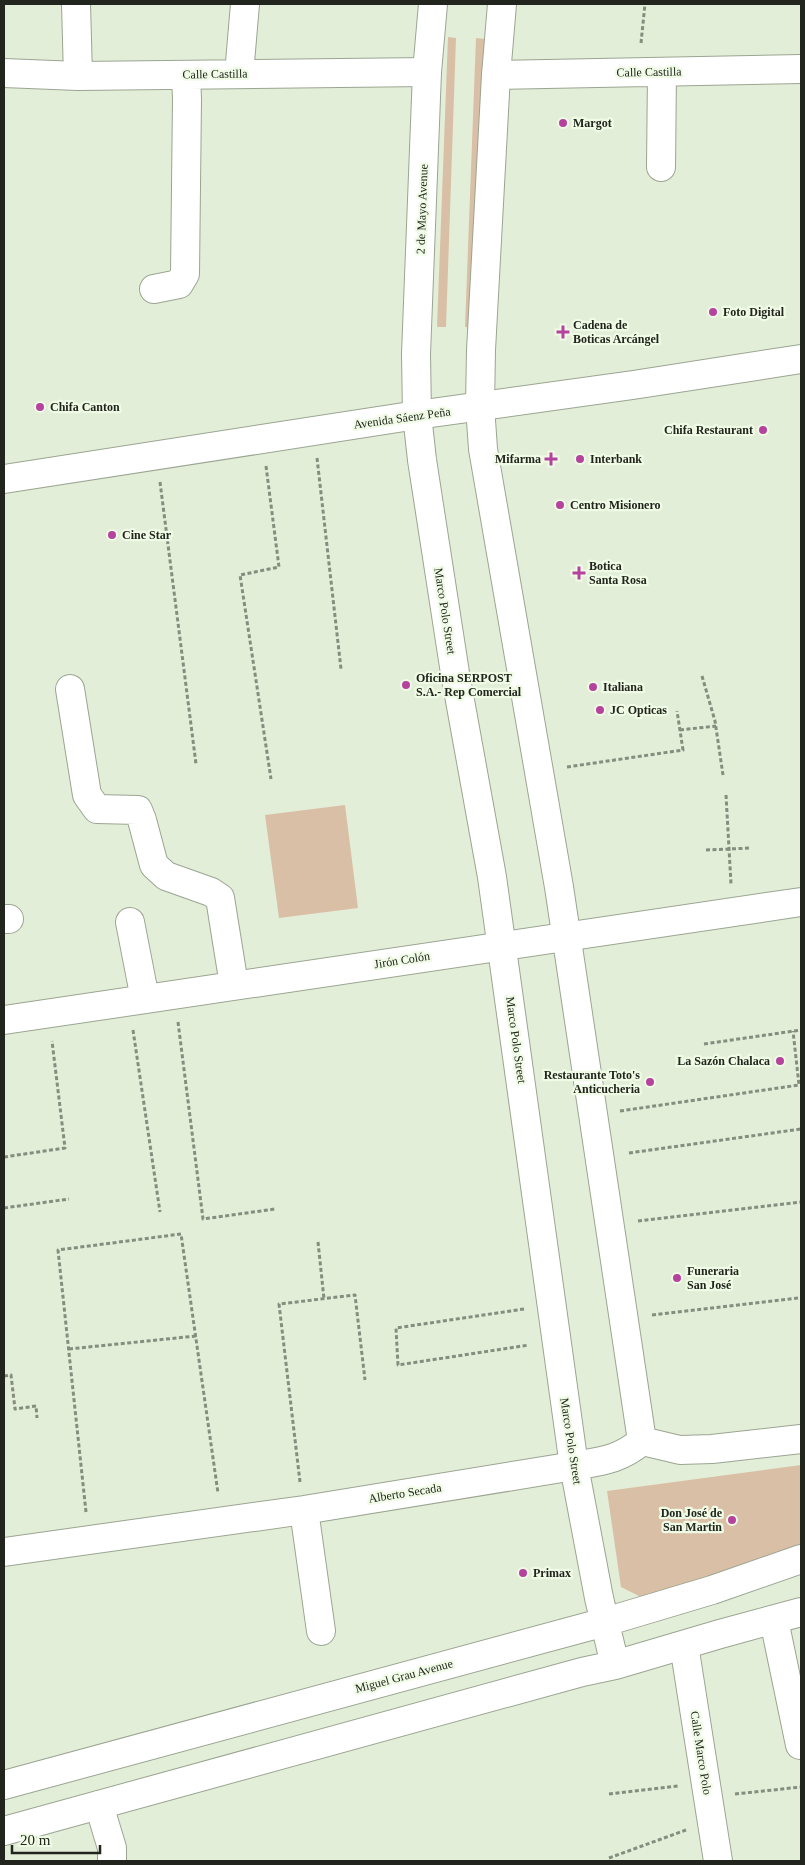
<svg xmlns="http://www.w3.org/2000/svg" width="805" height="1865" font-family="Georgia,serif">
<rect width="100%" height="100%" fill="#e3eed9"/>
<path fill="#d9bfa5" d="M448,37L456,38L446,327H437Z
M476,38L485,39L474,328L465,327Z
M345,805L358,908L279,918L265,815Z
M801,1465V1545L643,1598L621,1587L607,1491Z"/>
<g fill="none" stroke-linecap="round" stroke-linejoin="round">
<defs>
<path id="minor" d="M76,4L78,76
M4,73L78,76L427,72
M239,74L245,4
M496,75L801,69
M661,167L662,72
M154,289L179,284L185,274L187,99L186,75
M4,479L417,415L633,385L801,359
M70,689L87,795L97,809L138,810L142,820L154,865L166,876L211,892L220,898L234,985
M4,919H9
M130,922L145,999
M4,1020L801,902
M304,1510L321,1631
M4,1552L304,1510L574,1466C602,1461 619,1460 642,1441
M774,1620L800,1745
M684,1645L718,1861
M99,1805L112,1848V1861"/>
<path id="major" d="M433,4L427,72L416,354L417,415L422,460L455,673L492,877L574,1466L599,1598L615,1665
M502,4L496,75L481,350L480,406L483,449L559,887L642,1441L680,1450L712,1449L801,1439
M4,1785L605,1622L712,1590L801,1559
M4,1831L582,1672L615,1665L720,1634L801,1612"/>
</defs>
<use href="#minor" stroke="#9ba592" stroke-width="30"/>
<use href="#major" stroke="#9ba592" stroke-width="30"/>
<path stroke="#858d7e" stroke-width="3" stroke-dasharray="4 2.5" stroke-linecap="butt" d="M641,43L645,4
M317,458L341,669
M266,466L279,567L240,575L271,779
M160,482L196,764
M702,676L715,721L723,775
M680,730L716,726
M567,767L683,750L677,711
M726,795L731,884
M706,850L751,848
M178,1022L203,1219L275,1209
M133,1030L160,1212
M704,1044L801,1030
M620,1111L799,1085L793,1031
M629,1153L801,1129
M4,1157L65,1148L52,1041
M4,1208L69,1199
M638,1221L801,1202
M318,1242L324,1299
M524,1309L396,1328L398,1365L529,1345
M652,1315L798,1298
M69,1349L196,1336
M4,1376L11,1375L15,1409L36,1406L37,1418
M300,1482L279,1304L355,1295L365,1380
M86,1512L58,1250L181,1234L218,1493
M609,1794L678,1786
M735,1794L801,1787
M609,1858L686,1830"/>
<use href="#minor" stroke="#fff" stroke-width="28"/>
<use href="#major" stroke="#fff" stroke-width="28"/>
</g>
<g fill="#b5439e" stroke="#f0fbe6" stroke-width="2">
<circle cx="563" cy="123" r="5"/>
<circle cx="713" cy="312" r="5"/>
<path d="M560.5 324.5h5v5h5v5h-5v5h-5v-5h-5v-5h5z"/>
<circle cx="40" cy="407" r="5"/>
<circle cx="763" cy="430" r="5"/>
<path d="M548.5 451.5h5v5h5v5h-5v5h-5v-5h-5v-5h5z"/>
<circle cx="580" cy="459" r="5"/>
<circle cx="560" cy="505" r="5"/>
<circle cx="112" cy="535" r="5"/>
<path d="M576.5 565.5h5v5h5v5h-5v5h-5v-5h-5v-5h5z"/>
<circle cx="406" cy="685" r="5"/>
<circle cx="593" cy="687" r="5"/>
<circle cx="600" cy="710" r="5"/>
<circle cx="780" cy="1061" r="5"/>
<circle cx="650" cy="1082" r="5"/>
<circle cx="677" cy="1278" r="5"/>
<circle cx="732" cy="1520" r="5"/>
<circle cx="523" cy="1573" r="5"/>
</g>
<g text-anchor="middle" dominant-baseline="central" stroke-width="4.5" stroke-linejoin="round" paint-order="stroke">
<g font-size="12" fill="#21251d" stroke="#f0fbe6">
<text transform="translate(649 72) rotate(-1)">Calle Castilla</text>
<text transform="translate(215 74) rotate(-1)">Calle Castilla</text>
<text transform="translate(422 209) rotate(-88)">2 de Mayo Avenue</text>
<text transform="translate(402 418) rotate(-8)">Avenida Sáenz Peña</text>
<text transform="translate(445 611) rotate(81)">Marco Polo Street</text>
<text transform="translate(402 960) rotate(-9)">Jirón Colón</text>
<text transform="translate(516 1040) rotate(82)">Marco Polo Street</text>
<text transform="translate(571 1441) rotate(81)">Marco Polo Street</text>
<text transform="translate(405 1493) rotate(-9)">Alberto Secada</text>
<text transform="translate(404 1676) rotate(-15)">Miguel Grau Avenue</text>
<text transform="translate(701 1753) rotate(81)">Calle Marco Polo</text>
</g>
<g font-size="12" font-weight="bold" fill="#21251d" stroke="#f0fbe6" text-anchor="start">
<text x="573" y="123">Margot</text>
<text x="723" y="312">Foto Digital</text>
<text x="573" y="325">Cadena de<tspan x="573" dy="14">Boticas Arcángel</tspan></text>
<text x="50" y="407">Chifa Canton</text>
<text x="753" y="430" text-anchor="end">Chifa Restaurant</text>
<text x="541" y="459" text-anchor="end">Mifarma</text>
<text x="590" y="459">Interbank</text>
<text x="570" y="505">Centro Misionero</text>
<text x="122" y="535">Cine Star</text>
<text x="589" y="566">Botica<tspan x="589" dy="14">Santa Rosa</tspan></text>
<text x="416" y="678">Oficina SERPOST<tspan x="416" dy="14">S.A.- Rep Comercial</tspan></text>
<text x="603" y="687">Italiana</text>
<text x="610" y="710">JC Opticas</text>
<text x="770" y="1061" text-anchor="end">La Sazón Chalaca</text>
<text x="640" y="1075" text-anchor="end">Restaurante Toto's<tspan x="640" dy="14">Anticucheria</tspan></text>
<text x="687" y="1271">Funeraria<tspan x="687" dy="14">San José</tspan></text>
<text x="722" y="1513" text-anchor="end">Don José de<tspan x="722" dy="14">San Martin</tspan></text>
<text x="533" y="1573">Primax</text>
</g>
</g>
<rect width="805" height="1865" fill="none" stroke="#21251d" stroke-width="10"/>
<path d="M12 1845v8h88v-8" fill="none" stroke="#21251d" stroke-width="2.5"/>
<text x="20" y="1845" font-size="15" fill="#21251d" stroke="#f0fbe6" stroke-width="4" paint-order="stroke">20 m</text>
</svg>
